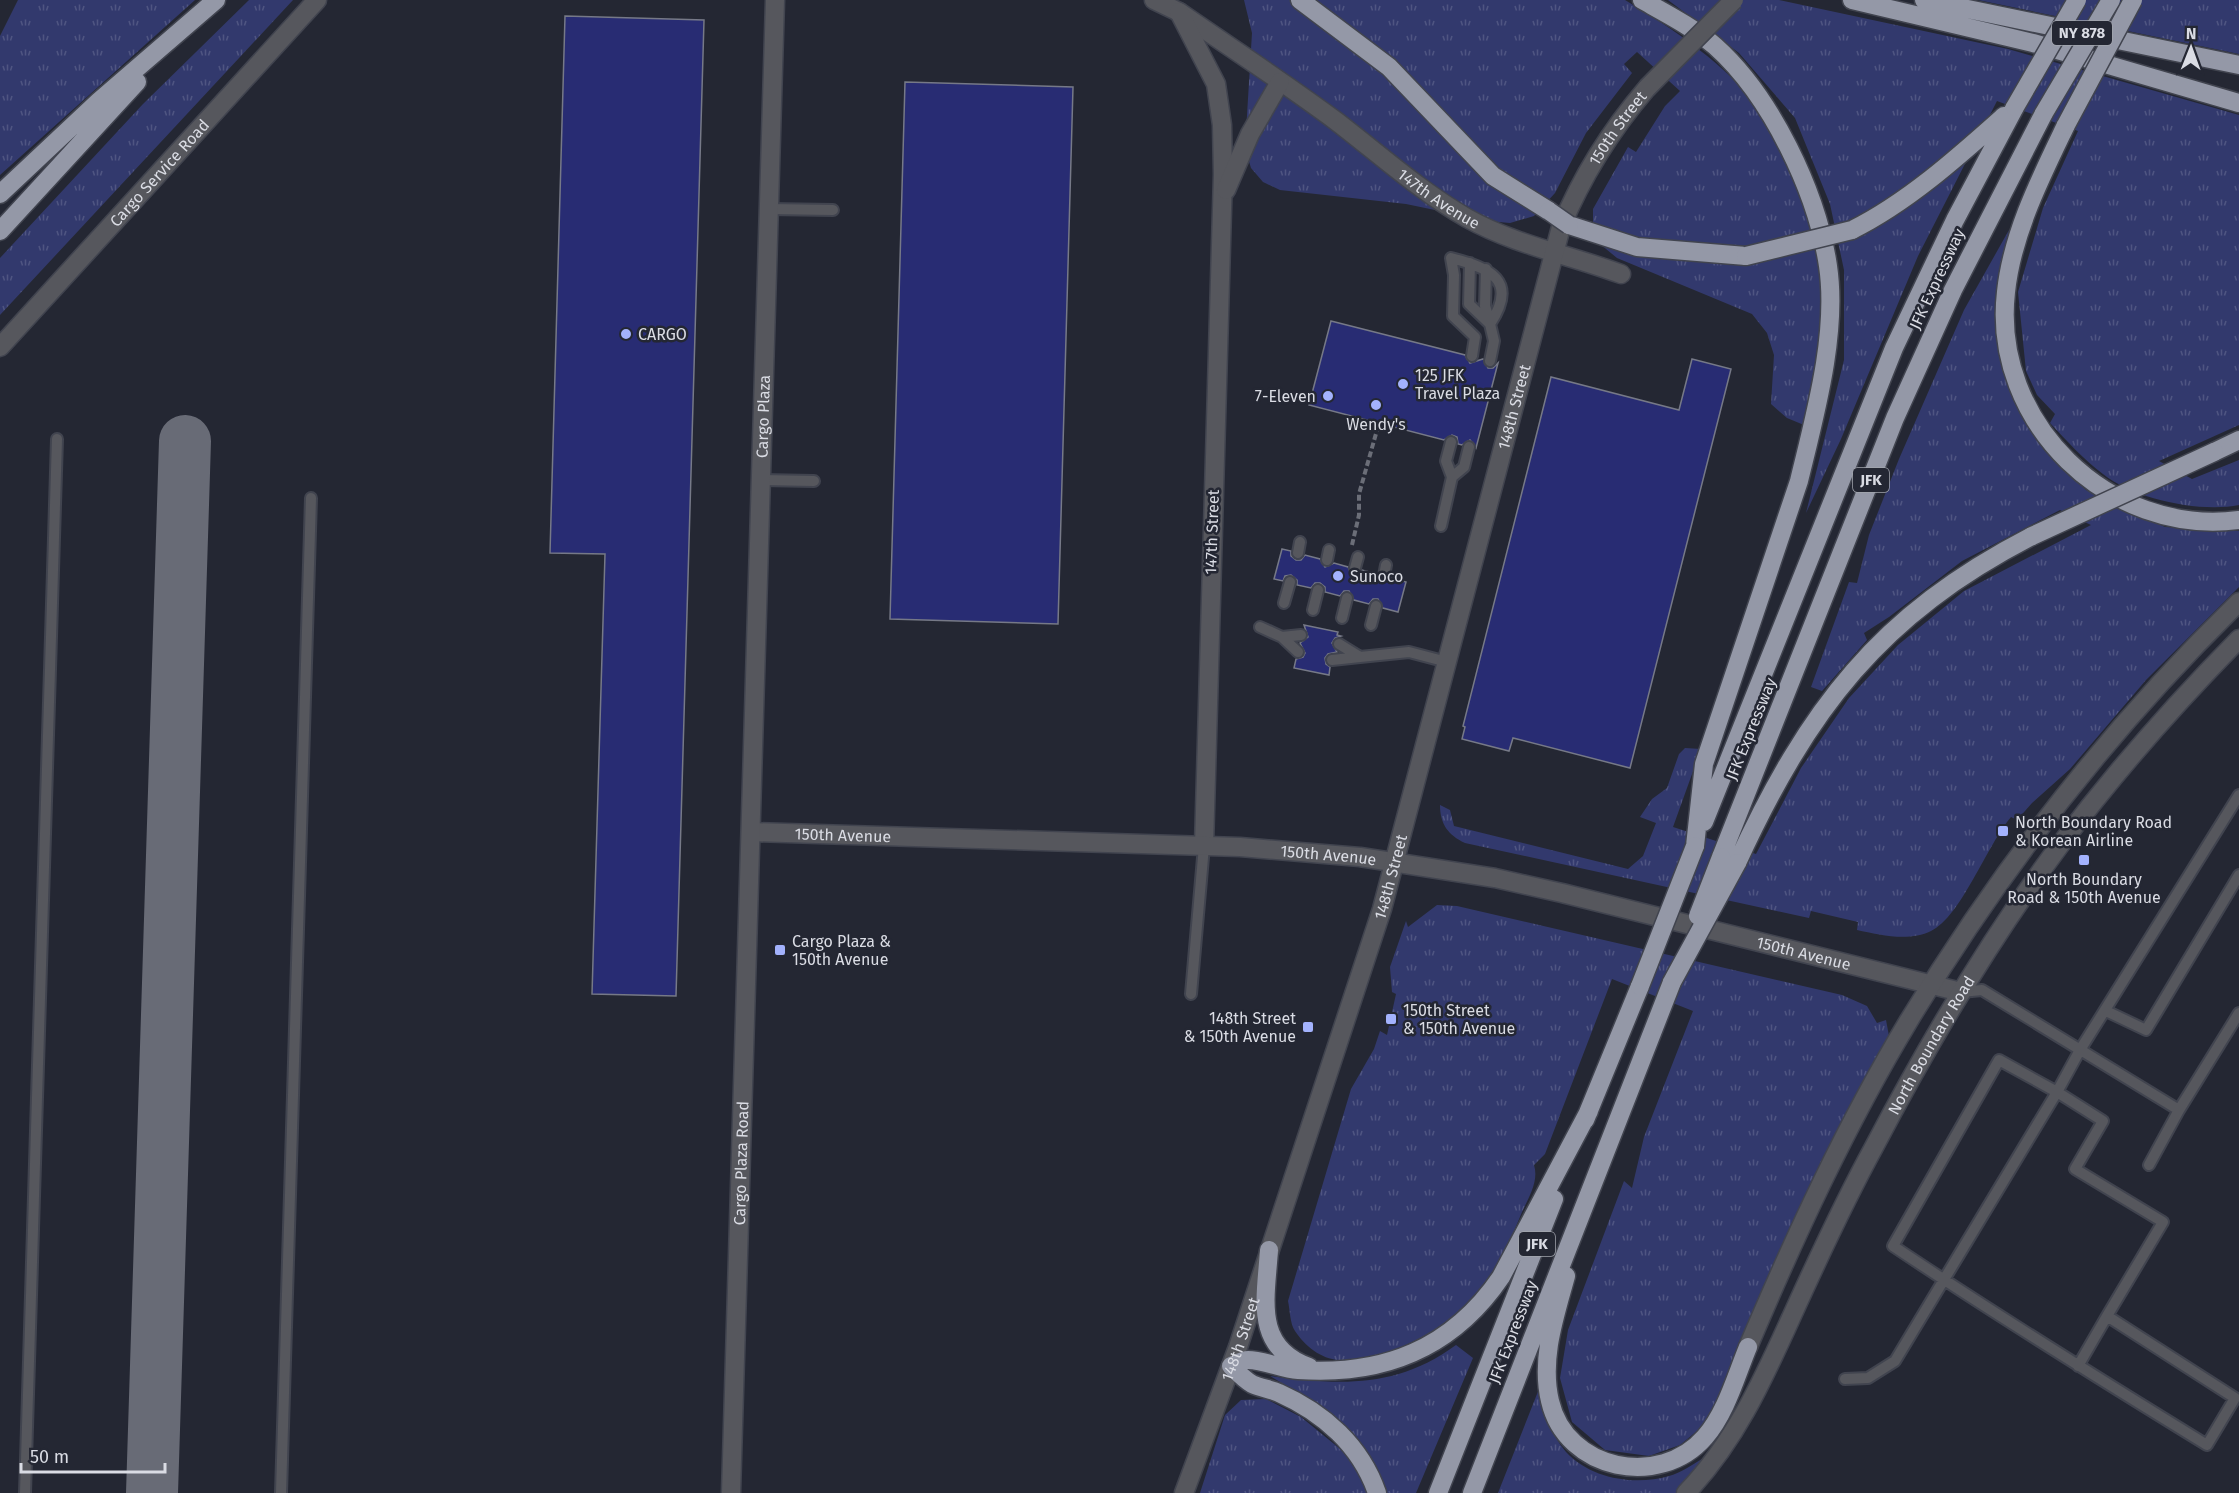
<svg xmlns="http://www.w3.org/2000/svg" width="2239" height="1493" font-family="'Fira Sans',sans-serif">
<defs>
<pattern id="grass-tufts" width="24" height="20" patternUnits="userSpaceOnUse" patternTransform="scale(1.5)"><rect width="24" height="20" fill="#32396d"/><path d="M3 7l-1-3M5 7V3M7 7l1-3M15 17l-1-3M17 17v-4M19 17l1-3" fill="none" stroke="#4f5582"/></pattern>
</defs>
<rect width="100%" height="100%" fill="#242733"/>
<path fill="url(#grass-tufts)" d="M18,0H195L0,175V36Z
M249,0H293L0,315V258L143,104Z
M1244,0H1625C1675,30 1727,65 1762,112C1769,122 1774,134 1779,144C1814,208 1828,278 1822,350C1820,375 1810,401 1804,425L1787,418L1771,404L1774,355L1767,333L1752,314L1617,258L1600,244L1593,228V209L1628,147L1636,152L1665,106L1680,91L1637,52L1624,64L1632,73L1586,133L1555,193L1534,216L1510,223L1488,221L1406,204L1280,190L1263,182L1251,168L1245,148L1252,33Z
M1668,0H1779L2008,49L2239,115V425L2159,461L2192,479L2239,460V505C2200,513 2134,499 2103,474C2083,459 2067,441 2050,423L2055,414L2037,395L2026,371L2018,292L2043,208L2078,131L1997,101L1918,256L1841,439L1806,513L1844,360V270L1830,204L1795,118L1739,53Z
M1978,0H2239V54Z
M2009,230L1997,314L1999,356L2014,399L2044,450L2086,490L2165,527L2239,531V587L2146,680L2070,769L2032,803L2017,820L2011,817C1987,845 1961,917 1931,931C1909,942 1880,935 1857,930L1858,922L1811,911L1809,918L1465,843C1448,835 1440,824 1440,805L1450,810L1454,826L1628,869L1643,856L1656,823L1640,817L1652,799L1667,788L1679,754L1685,748L1701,749L1673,827L1756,854L1801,768L1849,698L1898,645L1964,591L2091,525L2060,510L1962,561L1889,617L1864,633L1867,640L1822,691L1811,687L1849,582L1857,583L1869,535L1899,459L1964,310Z
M1437,905L1457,906L1842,995L1867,1006L1877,1023L1886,1020L1889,1036L1880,1060L1782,1249L1708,1422L1680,1445L1649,1456L1605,1450L1572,1422L1560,1378L1568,1330L1624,1181L1632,1188L1644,1137L1693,1011L1612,979L1545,1154L1534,1165C1539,1181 1529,1197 1522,1212C1508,1246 1493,1280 1467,1306C1440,1332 1378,1364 1339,1360C1321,1359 1305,1346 1295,1331C1290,1324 1290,1310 1288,1301L1351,1089L1374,1049L1380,1031L1387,1035L1396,994L1392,992L1390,967L1406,921L1408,927Z
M1456,1345L1473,1358L1416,1493H1386C1371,1434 1319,1406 1270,1376C1340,1385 1396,1389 1456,1345Z
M1539,1389C1544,1410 1551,1435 1566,1452C1591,1479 1635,1486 1669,1476C1680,1473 1692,1465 1702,1459L1707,1464L1681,1493H1498Z
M1266,1399L1301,1417L1350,1457L1368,1493H1200L1225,1415L1241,1400Z"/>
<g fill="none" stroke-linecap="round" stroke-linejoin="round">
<path stroke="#686b76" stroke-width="52" d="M152,1493L185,441"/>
</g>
<path fill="#282c73" stroke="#767987" stroke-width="1.5" d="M565,16L704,20L676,996L592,994L605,554L550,553Z
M905,82L1073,87L1058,624L890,619Z
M1331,321L1465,355L1470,363L1483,359L1488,368H1493L1498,363L1476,448L1470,440L1462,445L1458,444L1457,437L1452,435L1444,440L1309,405Z
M1692,359L1731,369L1630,768L1513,738L1509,751L1462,739L1465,727L1463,726L1551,377L1679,410Z
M1282,549L1291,551V556L1296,560H1301L1305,555L1320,559L1325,567L1334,563L1348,567L1352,575H1357L1362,570L1377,574L1382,583L1391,578L1406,582L1398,612L1383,608L1378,599H1373L1369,604L1354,600L1349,591H1344L1340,596L1325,592V587L1320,583H1315L1311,588L1297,585V580L1291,575L1285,576L1283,581L1274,579Z
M1304,625L1338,632L1337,635L1341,636L1335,638L1332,643L1337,652L1328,654L1325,658L1326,664L1330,667L1329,675L1294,668L1296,659L1303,657L1305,653L1300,643L1308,637Z"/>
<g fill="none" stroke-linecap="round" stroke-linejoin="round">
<defs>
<path id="lane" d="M769,209L833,210
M1470,263L1469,304L1490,324
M1486,269L1485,306L1490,323
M1472,356L1475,337L1453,316L1454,275L1451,258C1490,268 1519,280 1490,324L1494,341L1490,361
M1452,477L1464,467L1469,447
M761,480L814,481
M1441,526L1452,477L1446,461L1451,442
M1298,553L1300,542
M1327,560L1329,550
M1355,568L1358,557
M1384,576L1386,565
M1284,603L1290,582
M1313,610L1318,590
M1342,618L1347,598
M1371,625L1376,606
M1260,627L1282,637L1301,635
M1282,637L1298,652
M1339,644L1360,657L1409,652L1447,662
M1332,660L1360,657
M1961,992L1982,990L2179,1110L2239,1013
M1191,994L1204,846
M2106,1011L2146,1030L2239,875
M2149,1165L2179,1110
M2078,1366L2107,1316
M1845,1379L1868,1378L1895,1361L2057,1092L2103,1121L2075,1169L2163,1222L2107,1316L2235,1398L2207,1445C2101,1380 1996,1315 1893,1246L1999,1060L2057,1092L2080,1050L2239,795
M25,1493L57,439
M281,1493L311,498"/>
<g id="street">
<path id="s1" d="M1154,0L1179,12C1231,48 1285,83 1336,121C1379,154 1420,191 1467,218C1515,245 1570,255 1621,274"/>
<path d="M1179,12L1216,84L1222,125L1223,174L1204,846"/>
<path d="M1226,190L1250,134L1280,82"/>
<path id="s2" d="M0,347L317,0"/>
<path id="s3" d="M751,832L1240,847L1360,857L1495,878L1562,893L1961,992"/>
<path d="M1748,1347C1795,1236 1846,1125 1908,1022C2001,868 2111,727 2239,602"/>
<path id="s4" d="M731,1493L775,0"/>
<path id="s5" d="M1184,1493L1238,1347L1382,909L1561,227C1582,176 1611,130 1647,88"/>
<path id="s6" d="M1686,1493C1737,1440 1765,1375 1795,1309C1820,1254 1845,1200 1874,1147C1929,1042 1989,940 2060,845C2115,772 2175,704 2239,639"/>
</g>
<path id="highway" d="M1300,0L1389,67L1493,176L1549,211
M1642,0C1667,14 1694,28 1715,46C1771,96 1817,192 1828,266C1838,333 1815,415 1799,481L1704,764L1695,846
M1852,0L2033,43L2239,103
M1924,0L2239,65
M2066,125C2041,177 2012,234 2006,292C1991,422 2109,537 2239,520
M0,194L99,101L216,0
M1569,225L1637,247L1746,256
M1852,230C1908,202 1958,157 2004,116
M0,231L137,82
M2214,452L2239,440
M1704,822L1894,348L1955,220L2015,107
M1721,857L1895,418L1953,290L2044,113
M1737,863C1808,709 1879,615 2032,536
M1585,1120L1640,986
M1269,1250C1266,1298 1253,1347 1309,1367
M1566,1276C1555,1316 1540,1359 1550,1401C1566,1471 1660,1489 1705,1437C1726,1413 1736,1376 1748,1347
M1377,1493C1361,1446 1324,1413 1279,1393C1271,1389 1260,1388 1252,1384C1245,1380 1237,1372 1231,1366C1236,1364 1243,1360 1248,1360C1264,1360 1282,1369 1298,1370C1383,1376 1452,1349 1501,1277L1589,1111
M1438,1493L1554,1199
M1472,1493L1672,982"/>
</defs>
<use href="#lane" stroke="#41444f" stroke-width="14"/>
<use href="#street" stroke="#41444f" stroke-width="21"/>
<use href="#highway" stroke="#41444f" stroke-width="21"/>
<path stroke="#6b6e78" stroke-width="4" stroke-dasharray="6 3" stroke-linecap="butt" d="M1352,545L1359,515V494L1379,423"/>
<use href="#lane" stroke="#56575d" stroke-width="10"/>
<use href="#street" stroke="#56575d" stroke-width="18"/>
<use href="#highway" stroke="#9498a7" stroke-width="18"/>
<defs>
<path id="street-bridge" d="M1647,88L1734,0"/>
<path id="highway-bridge" d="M2015,107L2077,0
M2044,113L2111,0
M2066,125L2133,0
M1549,211L1569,225
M1746,256L1852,230
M2032,536L2214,452
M1698,916L1721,857
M1672,982L1737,863
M1640,986L1695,846"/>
</defs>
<use href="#street-bridge" stroke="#41444f" stroke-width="21" stroke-linecap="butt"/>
<use href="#highway-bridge" stroke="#41444f" stroke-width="21" stroke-linecap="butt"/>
<use href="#street-bridge" stroke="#56575d" stroke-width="18"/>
<use href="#highway-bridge" stroke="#9498a7" stroke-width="18"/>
</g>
<g fill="#a3b2fd" stroke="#242733" stroke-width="2">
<circle cx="626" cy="334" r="6"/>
<circle cx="1403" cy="384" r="6"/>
<circle cx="1328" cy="396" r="6"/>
<circle cx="1376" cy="405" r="6"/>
<circle cx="1338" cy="576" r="6"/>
<rect x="1997" y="825" width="12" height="12" rx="3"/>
<rect x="2078" y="854" width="12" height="12" rx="3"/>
<rect x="774" y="944" width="12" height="12" rx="3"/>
<rect x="1385" y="1013" width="12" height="12" rx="3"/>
<rect x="1302" y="1021" width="12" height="12" rx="3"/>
</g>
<g text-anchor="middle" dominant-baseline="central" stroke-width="5" stroke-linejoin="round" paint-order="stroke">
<g fill="#242733" stroke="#a3a6af" stroke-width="1.5">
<rect x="2052" y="21" width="60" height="24" rx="4.5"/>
<rect x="1853" y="468" width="36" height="24" rx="4.5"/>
<rect x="1519" y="1232" width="36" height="24" rx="4.5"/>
</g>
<g font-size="15" font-weight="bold" fill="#dadce4">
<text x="2082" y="33">NY 878</text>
<text x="1871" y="480">JFK</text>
<text x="1537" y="1244">JFK</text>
</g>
<g font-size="16" fill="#dadce4" stroke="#242733">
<text stroke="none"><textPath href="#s5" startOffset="1436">150th Street</textPath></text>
<text stroke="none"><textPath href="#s2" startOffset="236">Cargo Service Road</textPath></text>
<text stroke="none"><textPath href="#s1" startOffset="348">147th Avenue</textPath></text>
<text transform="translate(1937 279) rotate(-65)">JFK Expressway</text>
<text stroke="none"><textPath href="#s5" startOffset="1136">148th Street</textPath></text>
<text stroke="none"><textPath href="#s4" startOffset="1077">Cargo Plaza</textPath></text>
<text transform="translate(1212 532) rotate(-88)">147th Street</text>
<text transform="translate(1751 729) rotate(-68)">JFK Expressway</text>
<text stroke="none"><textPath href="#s3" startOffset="92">150th Avenue</textPath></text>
<text stroke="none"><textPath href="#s3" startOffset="578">150th Avenue</textPath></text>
<text stroke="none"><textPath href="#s5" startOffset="650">148th Street</textPath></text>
<text stroke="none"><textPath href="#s3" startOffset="1064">150th Avenue</textPath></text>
<text stroke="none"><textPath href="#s6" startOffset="512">North Boundary Road</textPath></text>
<text stroke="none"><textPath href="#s4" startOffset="330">Cargo Plaza Road</textPath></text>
<text transform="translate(1513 1332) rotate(-69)">JFK Expressway</text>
<text stroke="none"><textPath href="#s5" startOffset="164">148th Street</textPath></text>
</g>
<g font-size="16" fill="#dadce4" stroke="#242733" text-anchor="start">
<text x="638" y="334">CARGO</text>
<text x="1415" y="375">125 JFK<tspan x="1415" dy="18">Travel Plaza</tspan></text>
<text x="1316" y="396" text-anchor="end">7-Eleven</text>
<text x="1376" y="424" text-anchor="middle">Wendy's</text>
<text x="1350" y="576">Sunoco</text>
<text x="2015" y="822">North Boundary Road<tspan x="2015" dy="18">&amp; Korean Airline</tspan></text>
<text x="2084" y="879" text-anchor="middle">North Boundary<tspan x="2084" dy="18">Road &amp; 150th Avenue</tspan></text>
<text x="792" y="941">Cargo Plaza &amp;<tspan x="792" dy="18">150th Avenue</tspan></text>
<text x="1403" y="1010">150th Street<tspan x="1403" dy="18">&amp; 150th Avenue</tspan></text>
<text x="1296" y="1018" text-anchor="end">148th Street<tspan x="1296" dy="18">&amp; 150th Avenue</tspan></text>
</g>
</g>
<g transform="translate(2191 48) rotate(1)" stroke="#242733" stroke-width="4.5" paint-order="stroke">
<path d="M0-4.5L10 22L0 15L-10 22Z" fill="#dadce4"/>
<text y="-9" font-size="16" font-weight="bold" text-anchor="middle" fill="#dadce4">N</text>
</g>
<path d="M21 1463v9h144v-9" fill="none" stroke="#dadce4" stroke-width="3"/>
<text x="30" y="1463" font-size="18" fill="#dadce4" stroke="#242733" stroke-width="4.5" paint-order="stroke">50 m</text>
</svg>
